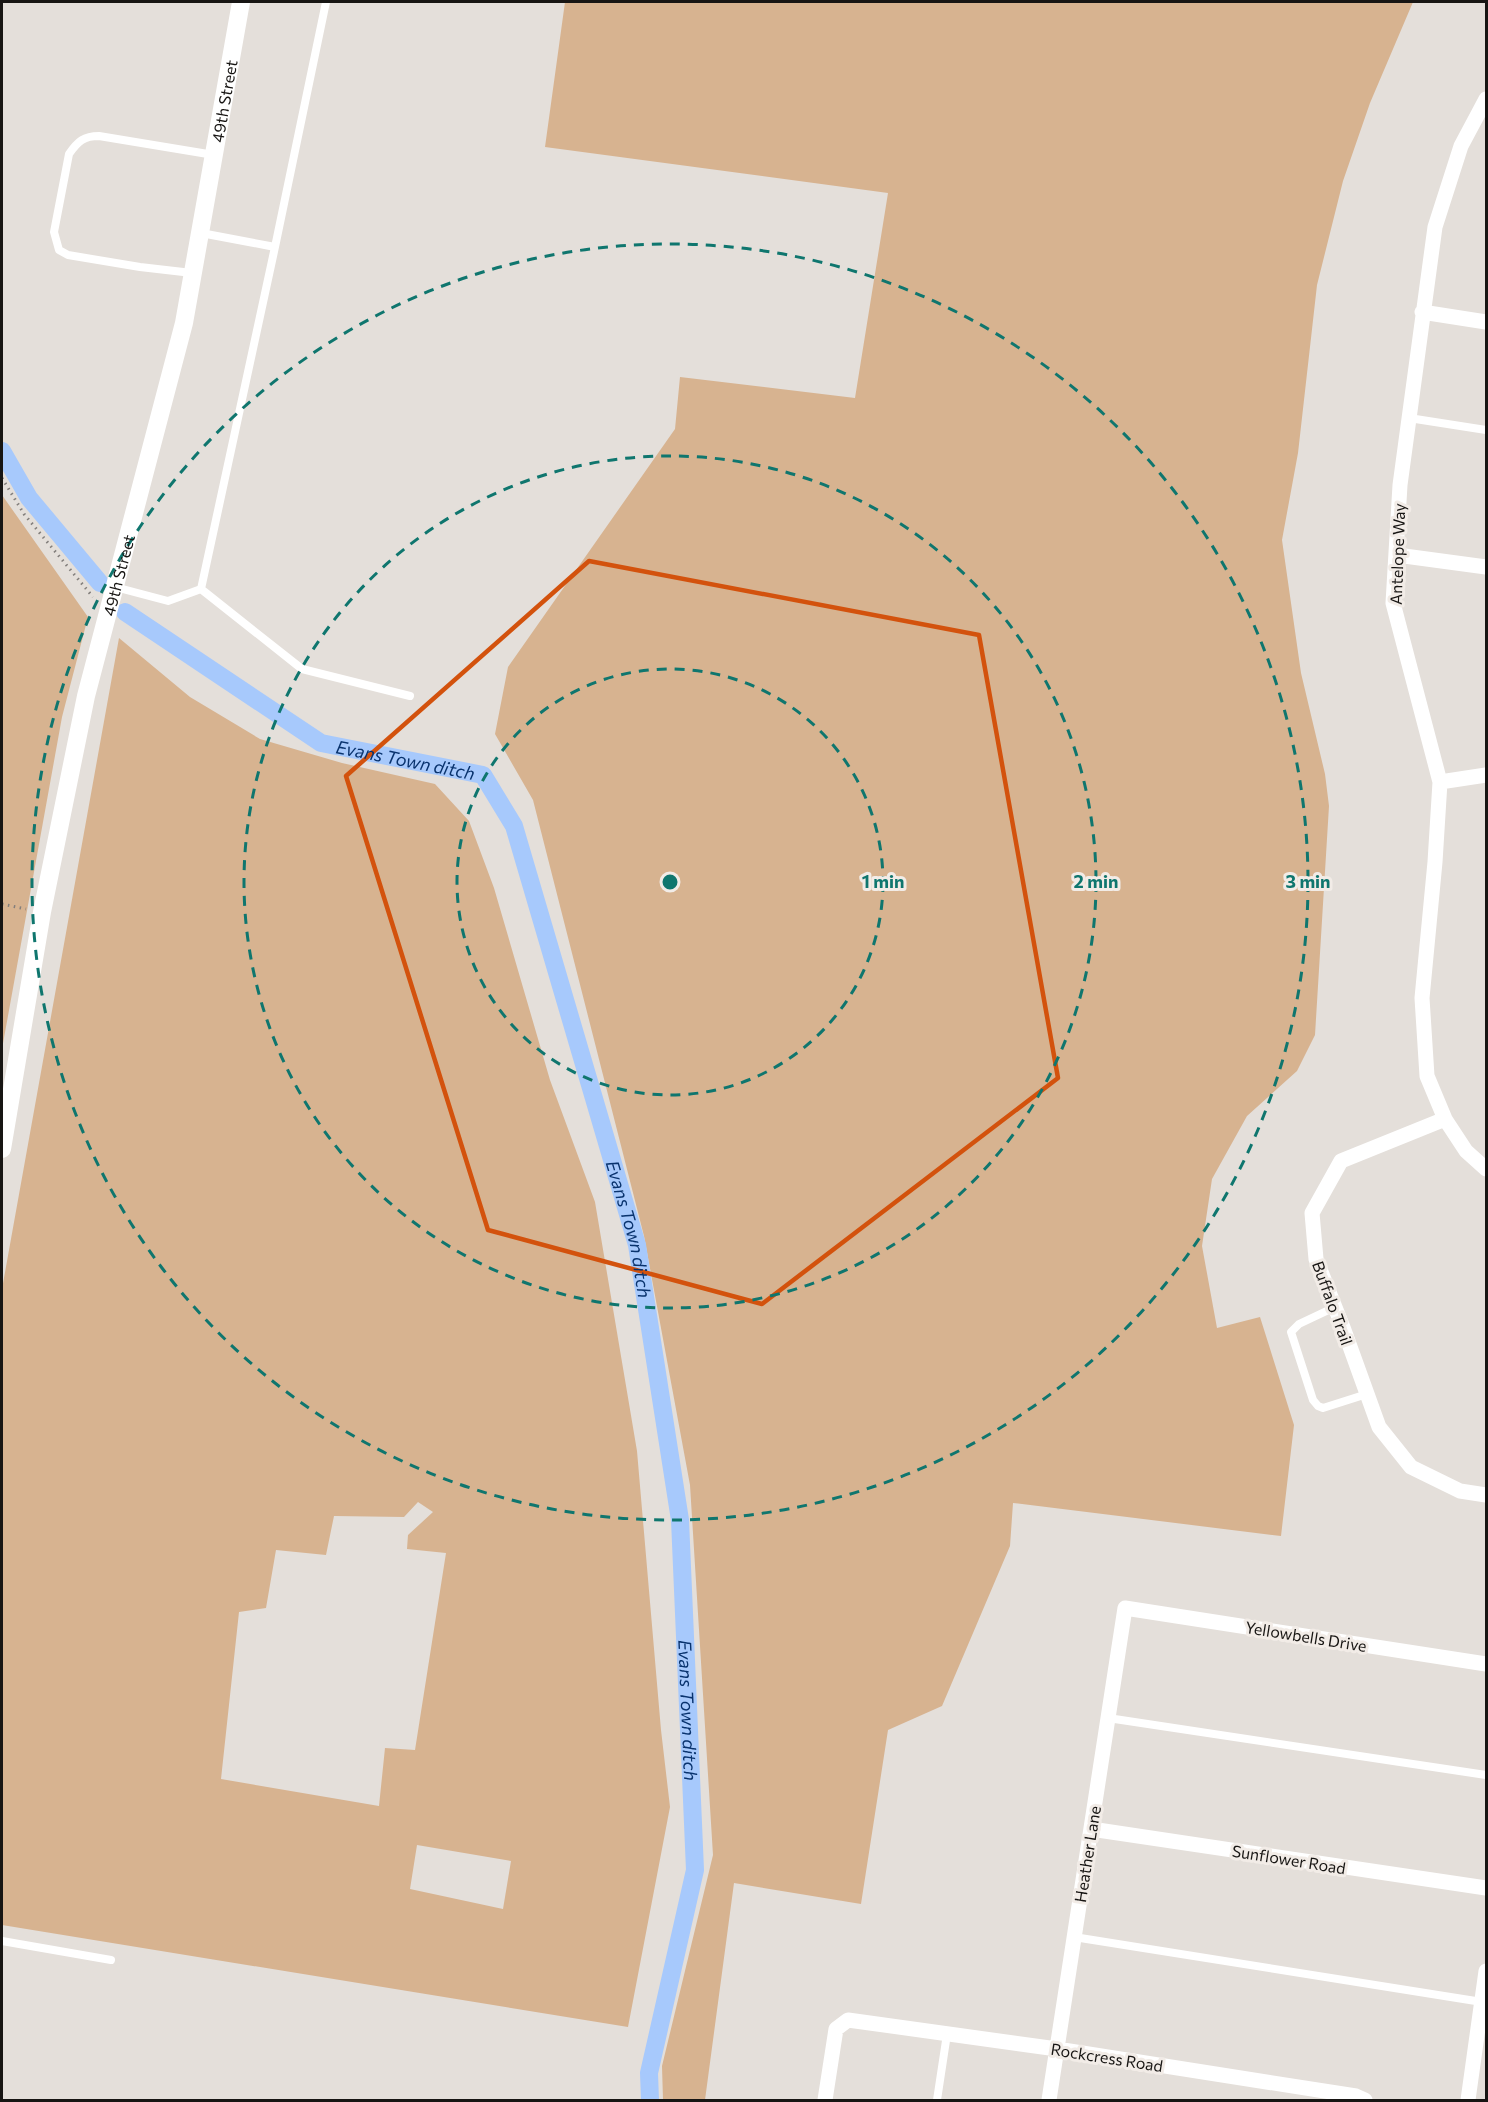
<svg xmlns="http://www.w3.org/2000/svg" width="1488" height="2102" font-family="Commissioner,sans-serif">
<rect width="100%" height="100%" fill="#e4dfda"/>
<path fill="#d7b390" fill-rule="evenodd" d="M565,2H1413L1370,103L1343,181L1317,285L1298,453L1282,540L1301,673L1325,774L1329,806L1315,1035L1297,1071L1247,1116L1212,1179L1202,1246L1217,1328L1260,1317L1294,1425L1281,1536L1013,1503L1010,1546L942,1706L888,1730L861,1904L734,1883L705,2100H663L662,2066L713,1855L690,1485L644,1236L533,800L495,734L508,667L675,429L680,377L855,398L888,193L545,147Z
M2,495L88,617L62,717L2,1049Z
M119,638L190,697L260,739L342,763L435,784L469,821L494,888L550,1080L595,1202L637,1451L661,1730L670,1807L628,2027L2,1925V1289ZM418,1502L433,1512L408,1535L407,1549L446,1553L415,1750L385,1748L379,1806L221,1779L239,1612L266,1608L276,1550L326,1555L334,1516L404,1517ZM417,1845L511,1861L503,1909L410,1889Z"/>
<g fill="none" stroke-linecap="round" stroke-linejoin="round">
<g stroke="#a7c9fc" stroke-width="18">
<path d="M2,451L29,498L100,583"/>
<path id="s1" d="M125,612L321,743L483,775L514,826L637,1245L680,1520L695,1870L649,2073L650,2100"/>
</g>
<path stroke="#837f7c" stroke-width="3" stroke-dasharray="1.5 4.5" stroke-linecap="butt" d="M2,478L24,514L93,597
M2,904L26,909"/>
<path stroke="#fff" stroke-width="8" d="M201,233L275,247L201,589L302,669L410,696
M275,247L326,2
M192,273L140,267L68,255L59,250L54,232L69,154C78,141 84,136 99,136L214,155
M1409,418L1486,430
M115,587L168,601L201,589
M1335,1307L1299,1324L1291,1332L1313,1400L1318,1406L1323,1408L1367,1394
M1108,1718L1486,1775
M1074,1937L1482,2002
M2,1941L111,1960
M937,2100L947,2034"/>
<path stroke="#fff" stroke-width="15" d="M1486,99L1461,146L1435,227L1400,485L1393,603L1440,782L1435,862L1422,998L1427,1076L1445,1119L1466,1151L1486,1169
M1422,312L1486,322
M1397,555L1486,567
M1440,782L1486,775
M1445,1119L1341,1161L1312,1213L1316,1259L1344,1330L1379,1427L1411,1467L1460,1491L1486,1495
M1091,1829L1486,1888
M825,2100L836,2029L848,2020L1057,2049L1356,2096L1365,2100
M1049,2100L1125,1608L1486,1664
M1468,2100L1486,1971"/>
<path stroke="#fff" stroke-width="18" id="s2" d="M2,1149L42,912L86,696L184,323L241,2"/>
</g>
<path fill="none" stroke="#d3520d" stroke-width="4.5" stroke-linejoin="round" d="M589,561L979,635L1058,1078L762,1304L488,1230L346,776Z"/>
<g fill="none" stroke="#0f766e" stroke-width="3" stroke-dasharray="10 8">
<circle cx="670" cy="882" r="213"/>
<circle cx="670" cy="882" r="426"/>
<circle cx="670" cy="882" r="638"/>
</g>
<g text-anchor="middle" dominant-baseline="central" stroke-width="6" stroke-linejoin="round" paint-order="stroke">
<g font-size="16" fill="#171513" stroke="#f2ece7">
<text stroke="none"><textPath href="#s2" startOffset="1072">49th Street</textPath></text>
<text transform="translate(1397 554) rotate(-88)">Antelope Way</text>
<text stroke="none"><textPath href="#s2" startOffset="586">49th Street</textPath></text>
<text transform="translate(1333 1303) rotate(70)">Buffalo Trail</text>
<text transform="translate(1306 1636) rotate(9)">Yellowbells Drive</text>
<text transform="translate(1087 1854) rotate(-81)">Heather Lane</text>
<text transform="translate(1289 1859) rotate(9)">Sunflower Road</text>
<text transform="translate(1107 2057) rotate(9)">Rockcress Road</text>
</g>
<g font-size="18" font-style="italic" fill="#09336e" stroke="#f2ece7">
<text stroke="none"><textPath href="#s1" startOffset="322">Evans Town ditch</textPath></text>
<text stroke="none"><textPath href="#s1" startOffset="880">Evans Town ditch</textPath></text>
<text stroke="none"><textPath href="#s1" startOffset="1366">Evans Town ditch</textPath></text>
</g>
</g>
<circle cx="670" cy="882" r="9" fill="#0f766e" stroke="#f2ece7" stroke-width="3"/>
<g font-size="18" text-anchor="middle" font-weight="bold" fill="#0f766e" stroke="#f2ece7" stroke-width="6" stroke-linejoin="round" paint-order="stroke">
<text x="883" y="888">1 min</text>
<text x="1096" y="888">2 min</text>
<text x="1308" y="888">3 min</text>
</g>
<rect width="1488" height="2102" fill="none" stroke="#171513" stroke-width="6"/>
</svg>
